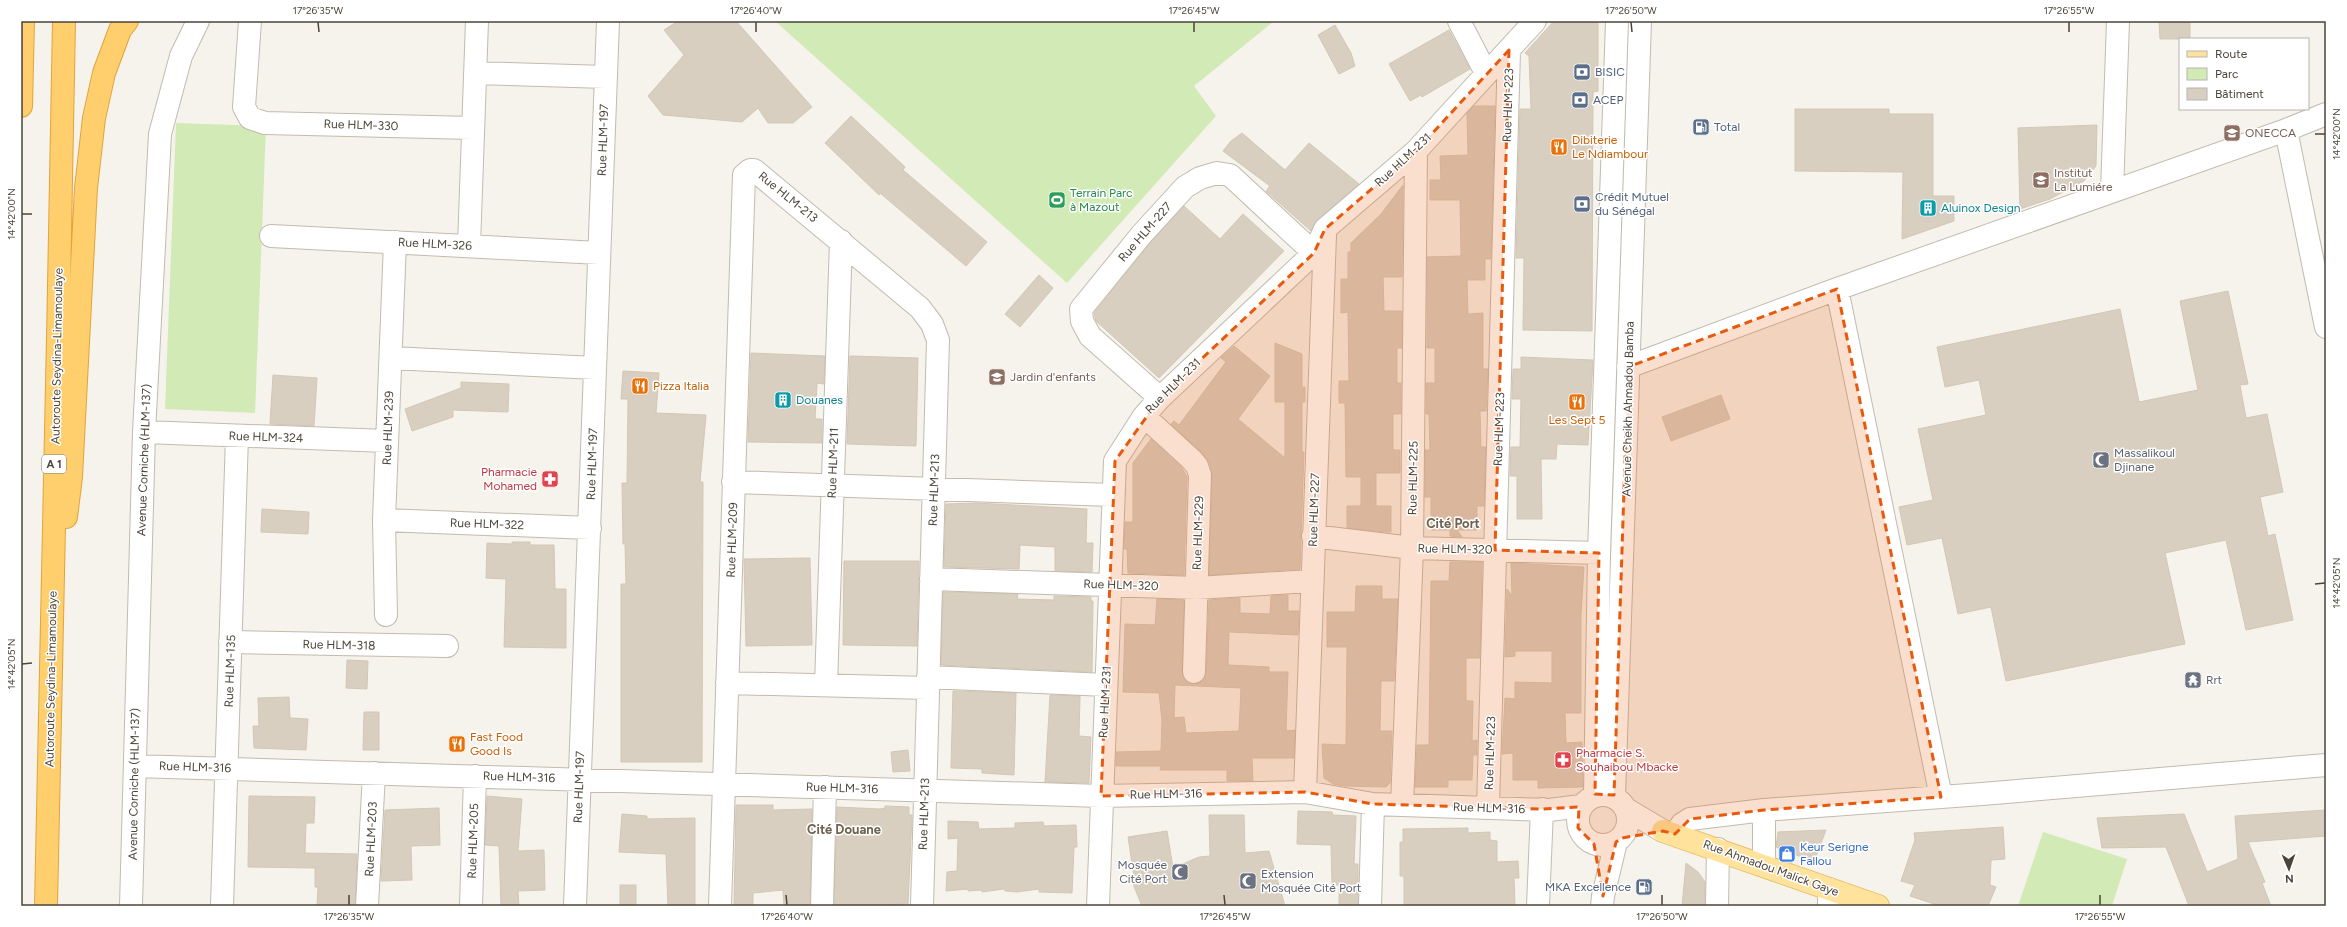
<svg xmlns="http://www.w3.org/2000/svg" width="2347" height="927" font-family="Figtree,sans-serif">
<rect width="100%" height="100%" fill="#f6f3ec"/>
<path fill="#d2eab5" d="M775,21H1274L1194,86L1216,116L1067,283Z
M176,123L266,126L255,413L165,409Z
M2043,832L2127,859L2112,906H2018Z"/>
<path fill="#d8cfc1" stroke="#d3c7b4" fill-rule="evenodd" d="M678,21H736L812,107L793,123H768L758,108L742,122L663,115L648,96L684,55L664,30Z
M1554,21H1598V91L1593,92L1592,331L1523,330L1524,258H1516L1520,109H1531L1529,56L1525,53Z
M2159,21H2190V39H2160Z
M1335,25L1351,53L1355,66L1339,74L1318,35Z
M1449,30L1470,69L1422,97L1421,95L1410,101L1389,64Z
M1474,106H1495L1491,259H1485V280H1467L1468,314L1483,313V369H1488L1486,411H1480L1481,447H1486L1484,506H1477V530H1457L1462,537L1450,536V530H1431V497H1425V450H1430L1429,414H1426V383H1435V348H1427V257L1461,256L1460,200H1430V180H1441L1440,156L1468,155L1467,113Z
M1795,109H1889V114H1933V196H1954V221L1902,239L1903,172L1795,171Z
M851,116L905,167L903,170L987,242L966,266L880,193L879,195L825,143Z
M2097,125L2096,166L2084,181L2050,199L2020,209L2018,128Z
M1242,133L1285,170L1309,143L1359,184L1317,220L1311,231L1266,191L1270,186L1223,151L1231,141Z
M1403,185L1402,277H1383L1384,311H1402V348H1397V383H1401V414H1393V450H1400V473H1376V506H1391V532H1385L1347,528V506H1361V477H1346L1345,403H1339V381H1349L1348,312L1341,313V279H1348V252H1351V243L1381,214Z
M1184,206L1220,239L1243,214L1284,251L1159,378L1096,321L1094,313L1151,242Z
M1039,275L1053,288L1020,327L1005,314Z
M2228,291L2248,384L2240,385L2246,418L2267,414L2283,492L2260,497L2268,536L2275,534L2293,620L2246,630L2226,540L2165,553L2185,644L2006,681L1991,607L1958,614L1942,538L1907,545L1899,507L1933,500L1918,429L1986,415L1979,380L1945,387L1937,347L2120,309L2139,402L2198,390L2180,301Z
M1275,343L1302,354V387H1305V402H1302V452H1304L1300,569L1209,575L1212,471L1209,462L1200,451L1171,424L1174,421L1179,425L1226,362L1221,358L1234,346L1270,376L1238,419L1285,458V402H1275Z
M751,353L825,356L824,384L817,383L815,419H822V443L748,442Z
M850,356L918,358L916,446L847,444Z
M1521,357L1593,360L1588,445L1557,444L1556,459H1541L1542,519H1517V476H1510L1511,447H1520L1521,399H1512L1513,369H1521Z
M623,371L659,373L656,413L706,415L700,482H703L702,762H621V584H626L625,544H623L622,483H627L628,399H621Z
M273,375L317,378L314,426L270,424Z
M461,382L509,384L508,412L453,410V417L412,431L405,409L461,388Z
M1721,395L1730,419L1671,441L1662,417Z
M1151,439L1182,468L1187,477L1184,575L1128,573L1127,549H1124L1125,522H1133V463Z
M976,503L1087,509L1086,543H1093L1092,572L1055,571V547L1020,545L1019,569L944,567L946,504Z
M262,509L309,512L308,534L261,532Z
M512,542H530V545H554L555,589H566V648L504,647L506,579L486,578L487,543L512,544Z
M810,558L812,645L746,646L744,559Z
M844,561H919L917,646L843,645Z
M1450,562H1482L1480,658H1466V701H1473L1472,741L1477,740V755H1473L1472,780H1448V787H1415L1417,745H1429L1431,581H1449Z
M1511,563L1584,567L1581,615V713H1565L1566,743L1582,742L1583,787L1538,788V780H1513V753L1502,754L1505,698L1515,699V682L1552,683V651H1515V656L1505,657L1507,589L1512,596Z
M1356,586H1382V599H1398L1394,681H1381L1380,731H1392L1390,783L1386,787L1345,786L1333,784L1324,778L1322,744L1346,745L1347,647H1327V612H1355Z
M943,592L1018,594L1017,599L1054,600V596L1091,597V601H1093L1092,672L941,665Z
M1288,595V611H1299L1298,635L1229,632L1228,665L1269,667V672H1288L1286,731L1295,730L1294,758H1252L1253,781H1227V770H1160L1161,766H1116V752L1161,751L1162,720L1159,693L1123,692L1125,624L1155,625L1157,599L1184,600L1182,672L1187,682L1194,684L1200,683L1206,673L1209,600L1240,598V613L1270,614L1271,596ZM1175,685L1241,688L1239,731L1186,733L1184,717L1174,718Z
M347,660L368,661L367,689L346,688Z
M953,691L1016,693L1014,775L982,773V769L951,768Z
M1050,695L1080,696L1079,736L1091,737L1089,783L1045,782Z
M289,697L290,718L308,719L306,750L254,748L253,726H259L258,698Z
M364,712H379V750H363Z
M908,750L910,771L893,772L891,752Z
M249,796L315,797L314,823H306L305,853L357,854L355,906H317L318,887H315V868L248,867Z
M487,796L522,799L518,851L544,850L545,890L518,891L519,906H501L499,846L485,845Z
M736,805H773V810L812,809L810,906H784L783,890L753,893V906H734Z
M885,806L909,807V815H912L908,904L834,906L837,807L880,809L885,808Z
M439,808L440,845L411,846L412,880L381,881L385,810Z
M2326,810V836L2248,842L2265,882L2262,883L2271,906H2189L2166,847L2102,848L2097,818L2184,814L2207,872L2238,859L2235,816Z
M1298,811L1332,812L1333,815L1356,816L1354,864H1358V906H1339V885H1332L1331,845L1297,844Z
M622,814L647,816V819L695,818V906H668L666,854L619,852Z
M1209,815H1244L1245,853L1269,851L1285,906H1142L1133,884L1135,883L1128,837L1167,831L1173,868L1199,857L1210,856Z
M948,821L978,822L979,829L1015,828V823L1043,822L1044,826L1076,825L1077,847H1074L1072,893L1039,892V889L1017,892L1005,891L1004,889L982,892V890L968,891V889L946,891L947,872L957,871L958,838L948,839Z
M2003,827L2005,859L1991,860L1990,885L1996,887L1988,906H1940L1910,896L1915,885L1901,881L1915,840L1914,833Z
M1468,828V833L1490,832V840L1497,841V862L1518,861L1519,878H1514L1515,906H1404V876H1400V842H1403V829Z
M1826,830L1814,862L1776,847L1778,832Z
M1686,863L1698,872L1705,882V906H1682Z
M620,885H636V906H620Z"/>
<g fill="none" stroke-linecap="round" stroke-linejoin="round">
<defs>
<path id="minor" d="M250,21L244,107L250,118L265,123L473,128
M1459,21L1486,73
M475,73L606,77
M2286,130L2326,327
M2112,191L2118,21
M271,236L599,253
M469,246L477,21
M1837,289L1941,797
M391,358L595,368
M1628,367L1837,289L2286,130L2326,114
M1160,398L1090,336L1082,321L1081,309L1142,234L1185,187L1200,178L1217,173L1230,175L1314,253
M1144,416L1191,459L1197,466L1200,475L1194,672
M144,432L387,441
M733,482L1113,495
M384,520L590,528
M1313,536L1412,548L1599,553
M931,579L1197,588L1311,581
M386,615L384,520L395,242
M230,642L447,646
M928,677L1106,685
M727,683L928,688
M826,685L841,241
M135,766L1101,796L1305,792L1373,804L1549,810L1581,806
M1305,792L1325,235
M1578 820a25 25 0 1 1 50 0a25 25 0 1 1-50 0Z
M1595,796L1599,553L1617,21
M1614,797L1640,21
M1402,805L1412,548L1416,151
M1488,808L1509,50
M1626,809L1663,831
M1675,834L1682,824L1690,819L1764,810L1982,794L2326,765
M1764,865V810
M131,906L144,432L160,134L181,56L198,21
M222,906L237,436
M367,906L374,773
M471,906L475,776
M575,906L608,21
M720,906L744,175L750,170H754L920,308L932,324L938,340L922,906
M822,906L825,787
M1098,906L1115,461L1144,416L1160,398L1314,253L1325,229L1416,151L1535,21
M1370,906L1373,804
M1538,906L1542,809
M1602,906L1603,896L1616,842
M1717,906L1718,849
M1829,906V889"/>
<path id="major" d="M1663,831L1878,906"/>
<path id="highway" d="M21,106L23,21
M66,517L71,477L86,188L94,118L104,73L120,30L127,21
M46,906C54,611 58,316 64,21"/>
</defs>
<use href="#minor" stroke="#c2bbae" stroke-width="24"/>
<use href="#major" stroke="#e6c16a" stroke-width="24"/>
<use href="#highway" stroke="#e0a43c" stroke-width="24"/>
<use href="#minor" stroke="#fff" stroke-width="22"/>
<use href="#major" stroke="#ffe39c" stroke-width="22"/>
<use href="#highway" stroke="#ffcf6e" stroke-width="22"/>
</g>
<path fill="#e8590c" fill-opacity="0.2" stroke="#e8590c" stroke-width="3" stroke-dasharray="8 5" stroke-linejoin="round" d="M1509,50L1495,550L1599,553L1595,794L1614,795L1628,367L1837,289L1941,797L1764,810L1690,819L1675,834L1663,831L1622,838L1616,842L1603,896L1594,844L1578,828L1579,807L1542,809L1373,804L1305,792L1101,796L1115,461L1160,398L1314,253L1325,229L1416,151Z"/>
<path fill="none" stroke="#4b4439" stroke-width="1.5" d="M318,22L319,32M756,22V32M1194,22V32M1631,22L1632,32M2069,22V32M2315,134H2325M22,214H32M2315,584L2325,583M22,664L32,663M349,895V905M786,895L787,905M1224,895L1225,905M1662,895V905M2100,895V905"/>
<defs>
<symbol id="bank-square" viewBox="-11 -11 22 22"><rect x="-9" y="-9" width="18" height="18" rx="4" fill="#5c6f8a" stroke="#fff"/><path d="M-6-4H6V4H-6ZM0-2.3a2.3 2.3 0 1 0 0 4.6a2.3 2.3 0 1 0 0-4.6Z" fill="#fff"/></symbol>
<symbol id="fuel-square" viewBox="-11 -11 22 22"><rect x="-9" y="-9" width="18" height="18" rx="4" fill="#5c6f8a" stroke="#fff"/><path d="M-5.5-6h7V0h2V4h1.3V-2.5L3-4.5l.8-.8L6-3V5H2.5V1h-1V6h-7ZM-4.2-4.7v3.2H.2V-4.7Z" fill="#fff"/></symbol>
<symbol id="school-square" viewBox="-11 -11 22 22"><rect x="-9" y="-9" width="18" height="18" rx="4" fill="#8d6e63" stroke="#fff"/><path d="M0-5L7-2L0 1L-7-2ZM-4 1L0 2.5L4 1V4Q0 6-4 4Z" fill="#fff"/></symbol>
<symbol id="restaurant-square" viewBox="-11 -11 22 22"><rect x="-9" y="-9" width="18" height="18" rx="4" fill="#e8710a" stroke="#fff"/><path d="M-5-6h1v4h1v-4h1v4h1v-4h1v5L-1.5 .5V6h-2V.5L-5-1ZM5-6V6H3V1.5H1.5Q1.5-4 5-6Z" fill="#fff"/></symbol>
<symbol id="stadium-square" viewBox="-11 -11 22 22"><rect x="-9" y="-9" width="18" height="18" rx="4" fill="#2e9e5b" stroke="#fff"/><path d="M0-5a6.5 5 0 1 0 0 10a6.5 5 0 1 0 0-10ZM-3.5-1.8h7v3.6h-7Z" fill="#fff"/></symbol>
<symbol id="building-square" viewBox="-11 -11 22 22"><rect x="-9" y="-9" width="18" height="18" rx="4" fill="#0f9aa8" stroke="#fff"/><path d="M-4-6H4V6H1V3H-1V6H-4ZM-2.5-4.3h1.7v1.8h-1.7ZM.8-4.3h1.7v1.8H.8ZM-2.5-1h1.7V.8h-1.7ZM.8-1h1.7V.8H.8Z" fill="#fff"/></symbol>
<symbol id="mosque-square" viewBox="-11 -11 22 22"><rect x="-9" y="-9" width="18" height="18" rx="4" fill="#6b7280" stroke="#fff"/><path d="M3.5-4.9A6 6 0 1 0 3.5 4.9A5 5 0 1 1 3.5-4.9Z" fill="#fff"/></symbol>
<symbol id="pharmacy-square" viewBox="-11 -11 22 22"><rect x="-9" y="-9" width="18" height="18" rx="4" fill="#e0444e" stroke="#fff"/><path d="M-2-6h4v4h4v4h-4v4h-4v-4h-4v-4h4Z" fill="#fff"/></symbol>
<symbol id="temple-square" viewBox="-11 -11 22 22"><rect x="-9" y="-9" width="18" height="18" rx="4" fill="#6b7280" stroke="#fff"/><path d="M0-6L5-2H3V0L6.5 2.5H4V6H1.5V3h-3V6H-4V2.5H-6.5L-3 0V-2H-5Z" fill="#fff"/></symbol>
<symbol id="shop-square" viewBox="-11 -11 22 22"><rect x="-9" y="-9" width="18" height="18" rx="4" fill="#3f7fe0" stroke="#fff"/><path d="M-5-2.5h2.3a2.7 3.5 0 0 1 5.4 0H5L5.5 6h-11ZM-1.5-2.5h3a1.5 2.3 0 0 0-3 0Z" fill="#fff"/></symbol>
</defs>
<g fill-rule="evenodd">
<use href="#bank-square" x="1572" y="62" width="20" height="20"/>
<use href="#bank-square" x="1570" y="90" width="20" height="20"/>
<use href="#fuel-square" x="1691" y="117" width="20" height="20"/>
<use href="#school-square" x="2222" y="123" width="20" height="20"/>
<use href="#restaurant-square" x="1549" y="137" width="20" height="20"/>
<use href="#school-square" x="2031" y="170" width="20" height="20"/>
<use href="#stadium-square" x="1047" y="190" width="20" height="20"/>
<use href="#bank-square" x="1572" y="194" width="20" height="20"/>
<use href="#building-square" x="1918" y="198" width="20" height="20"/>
<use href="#school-square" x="987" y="367" width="20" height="20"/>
<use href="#restaurant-square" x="630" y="376" width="20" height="20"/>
<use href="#building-square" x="773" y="390" width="20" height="20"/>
<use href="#restaurant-square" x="1567" y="392" width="20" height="20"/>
<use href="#mosque-square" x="2091" y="450" width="20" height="20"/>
<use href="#pharmacy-square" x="540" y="469" width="20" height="20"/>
<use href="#temple-square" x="2183" y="670" width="20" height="20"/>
<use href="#restaurant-square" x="447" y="734" width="20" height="20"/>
<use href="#pharmacy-square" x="1553" y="750" width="20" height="20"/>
<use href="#shop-square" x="1777" y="844" width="20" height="20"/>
<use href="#mosque-square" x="1170" y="862" width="20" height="20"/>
<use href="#mosque-square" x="1238" y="871" width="20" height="20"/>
<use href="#fuel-square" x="1634" y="877" width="20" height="20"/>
</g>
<g text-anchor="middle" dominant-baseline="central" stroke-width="3" stroke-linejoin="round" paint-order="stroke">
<rect fill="#fff" stroke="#817c74" stroke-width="1" x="42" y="455" width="24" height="18" rx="3"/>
<g font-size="11" font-weight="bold" fill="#4b4439">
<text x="54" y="464">A 1</text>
</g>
<g font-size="12" fill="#4e5e75" stroke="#fff" text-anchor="start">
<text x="1595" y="72">BISIC</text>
<text x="1593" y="100">ACEP</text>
<text x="1714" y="127">Total</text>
<text x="1595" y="197">Crédit Mutuel<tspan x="1595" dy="14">du Sénégal</tspan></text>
<text x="1631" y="887" text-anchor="end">MKA Excellence</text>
</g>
<g font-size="12" fill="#4b4439" stroke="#fff">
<text transform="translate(1508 105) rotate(-88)">Rue HLM-223</text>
<text transform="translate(361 125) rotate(2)">Rue HLM-330</text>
<text transform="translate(603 140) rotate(-88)">Rue HLM-197</text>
<text transform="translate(1403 160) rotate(-43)">Rue HLM-231</text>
<text transform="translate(788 197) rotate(39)">Rue HLM-213</text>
<text transform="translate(1145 232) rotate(-49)">Rue HLM-227</text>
<text transform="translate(435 244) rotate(3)">Rue HLM-326</text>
<text transform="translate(57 356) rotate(-89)">Autoroute Seydina-Limamoulaye</text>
<text transform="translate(1173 386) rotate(-45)">Rue HLM-231</text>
<text transform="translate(1628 409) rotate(-89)">Avenue Cheikh Ahmadou Bamba</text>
<text transform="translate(388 428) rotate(-88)">Rue HLM-239</text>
<text transform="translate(1499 429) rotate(-88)">Rue HLM-223</text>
<text transform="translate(266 437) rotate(2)">Rue HLM-324</text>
<text transform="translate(144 460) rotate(-88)">Avenue Corniche (HLM-137)</text>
<text transform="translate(833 463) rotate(-88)">Rue HLM-211</text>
<text transform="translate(592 464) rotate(-88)">Rue HLM-197</text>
<text transform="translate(1413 478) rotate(-89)">Rue HLM-225</text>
<text transform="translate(934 490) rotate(-88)">Rue HLM-213</text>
<text transform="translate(1314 510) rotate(-88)">Rue HLM-227</text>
<text transform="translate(487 524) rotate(2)">Rue HLM-322</text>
<text transform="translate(1198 533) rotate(-88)">Rue HLM-229</text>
<text transform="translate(732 540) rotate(-88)">Rue HLM-209</text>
<text transform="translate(1455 549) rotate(1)">Rue HLM-320</text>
<text transform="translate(1121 585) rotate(2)">Rue HLM-320</text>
<text transform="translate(339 645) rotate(1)">Rue HLM-318</text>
<text transform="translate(230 671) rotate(-88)">Rue HLM-135</text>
<text transform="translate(51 679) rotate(-89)">Autoroute Seydina-Limamoulaye</text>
<text transform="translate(1105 702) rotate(-87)">Rue HLM-231</text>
<text transform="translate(1490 753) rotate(-88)">Rue HLM-223</text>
<text transform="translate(195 767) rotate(2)">Rue HLM-316</text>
<text transform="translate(519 777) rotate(2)">Rue HLM-316</text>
<text transform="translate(134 784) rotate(-89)">Avenue Corniche (HLM-137)</text>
<text transform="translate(579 787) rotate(-88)">Rue HLM-197</text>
<text transform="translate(842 788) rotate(2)">Rue HLM-316</text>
<text transform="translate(1166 794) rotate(-1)">Rue HLM-316</text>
<text transform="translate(1489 808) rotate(2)">Rue HLM-316</text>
<text transform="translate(924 814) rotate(-88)">Rue HLM-213</text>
<text transform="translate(371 839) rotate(-87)">Rue HLM-203</text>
<text transform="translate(473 841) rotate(-88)">Rue HLM-205</text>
<text transform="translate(1771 868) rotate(20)">Rue Ahmadou Malick Gaye</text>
</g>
<g font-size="12" fill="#785e54" stroke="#fff" text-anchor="start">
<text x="2245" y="133">ONECCA</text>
<text x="2054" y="173">Institut<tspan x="2054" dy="14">La Lumiére</tspan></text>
<text x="1010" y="377">Jardin d'enfants</text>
</g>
<g font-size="12" fill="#c56008" stroke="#fff" text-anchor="start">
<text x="1572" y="140">Dibiterie<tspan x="1572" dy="14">Le Ndiambour</tspan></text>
<text x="653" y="386">Pizza Italia</text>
<text x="1577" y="420" text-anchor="middle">Les Sept 5</text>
<text x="470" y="737">Fast Food<tspan x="470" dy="14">Good Is</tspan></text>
</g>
<g font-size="12" fill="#27864d" stroke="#fff" text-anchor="start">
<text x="1070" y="193">Terrain Parc<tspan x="1070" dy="14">à Mazout</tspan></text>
</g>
<g font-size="12" fill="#0d838f" stroke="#fff" text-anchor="start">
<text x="1941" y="208">Aluinox Design</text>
<text x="796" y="400">Douanes</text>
</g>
<g font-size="12" fill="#5b616d" stroke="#fff" text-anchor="start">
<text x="2114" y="453">Massalikoul<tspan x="2114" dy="14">Djinane</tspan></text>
<text x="2206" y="680">Rrt</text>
<text x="1167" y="865" text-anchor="end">Mosquée<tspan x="1167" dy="14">Cité Port</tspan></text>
<text x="1261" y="874">Extension<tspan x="1261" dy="14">Mosquée Cité Port</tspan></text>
</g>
<g font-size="12" fill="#be3a42" stroke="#fff" text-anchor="end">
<text x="537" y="472">Pharmacie<tspan x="537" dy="14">Mohamed</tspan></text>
<text x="1576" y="753" text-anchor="start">Pharmacie S.<tspan x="1576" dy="14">Souhaibou Mbacke</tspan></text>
</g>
<g font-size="12" fill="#366cbe" stroke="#fff" text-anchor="start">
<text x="1800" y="847">Keur Serigne<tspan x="1800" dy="14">Fallou</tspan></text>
</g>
<g font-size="13" font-weight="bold" fill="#6e6250" stroke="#fff">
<text x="1453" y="523">Cité Port</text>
<text x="844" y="829">Cité Douane</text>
</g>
</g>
<rect width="2347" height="927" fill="none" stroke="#ffffff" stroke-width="44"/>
<rect x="2179" y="38" width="130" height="72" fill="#ffffff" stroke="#b7b4b0"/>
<rect x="2187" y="51" width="20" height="6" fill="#ffe39c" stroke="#b7b4b0"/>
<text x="2215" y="58" font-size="12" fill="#4b4439">Route</text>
<rect x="2187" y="68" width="20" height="12" fill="#d2eab5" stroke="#b7b4b0"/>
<text x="2215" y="78" font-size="12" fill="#4b4439">Parc</text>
<rect x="2187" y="88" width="20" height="12" fill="#d8cfc1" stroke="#b7b4b0"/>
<text x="2215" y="98" font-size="12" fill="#4b4439">Bâtiment</text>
<g transform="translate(2289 869) rotate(178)" stroke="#ffffff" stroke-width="3" paint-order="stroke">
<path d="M0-3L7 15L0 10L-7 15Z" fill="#4b4439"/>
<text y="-6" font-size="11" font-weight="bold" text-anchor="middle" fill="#4b4439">N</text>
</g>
<rect x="22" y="22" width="2303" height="883" fill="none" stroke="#4b4439" stroke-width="1.5"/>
<g font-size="10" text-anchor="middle" fill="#4b4439">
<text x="318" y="14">17°26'35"W</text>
<text x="756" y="14">17°26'40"W</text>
<text x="1194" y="14">17°26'45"W</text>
<text x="1631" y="14">17°26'50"W</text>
<text x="2069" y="14">17°26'55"W</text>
<text transform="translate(2336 134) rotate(-90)" y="4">14°42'00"N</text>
<text transform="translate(11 214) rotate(-90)" y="4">14°42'00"N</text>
<text transform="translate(2336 583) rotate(-90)" y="4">14°42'05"N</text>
<text transform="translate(11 664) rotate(-90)" y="4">14°42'05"N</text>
<text x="349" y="920">17°26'35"W</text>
<text x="787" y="920">17°26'40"W</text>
<text x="1225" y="920">17°26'45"W</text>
<text x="1662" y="920">17°26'50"W</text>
<text x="2100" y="920">17°26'55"W</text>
</g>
</svg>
